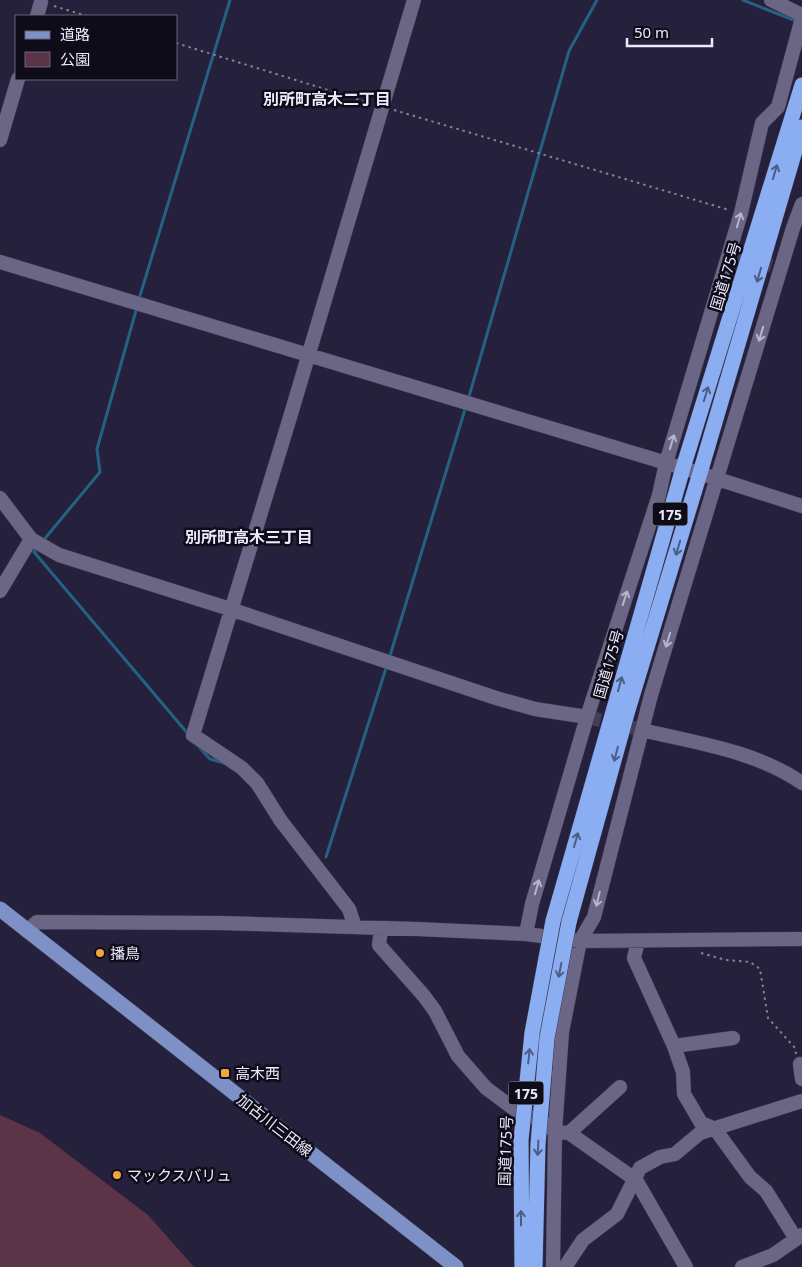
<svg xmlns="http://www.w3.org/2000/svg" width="802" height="1267" font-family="'Noto Sans','Noto Sans JP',sans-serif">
<rect width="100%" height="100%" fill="#25203b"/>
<path fill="#5b3448" d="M0,1115L40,1133L148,1215L194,1267H0Z"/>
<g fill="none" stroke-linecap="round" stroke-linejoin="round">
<path stroke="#236282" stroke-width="3" d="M743,0L796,21
M139,299L230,0
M468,400L569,51L597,0
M42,542L100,472L97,449L137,307
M38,547L34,552L189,735
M389,659L466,406
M199,747L210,759L224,763
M326,857L387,665"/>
<path stroke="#433e58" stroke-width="14" stroke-dasharray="14 7" stroke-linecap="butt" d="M738,255L773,266
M587,717L642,730"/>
<defs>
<path id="minor" d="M771,0L802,15
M37,16L41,2
M0,140L18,79
M0,262L683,468L802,506
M0,498L31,539L59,555L230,609L496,698L535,709L587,717
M0,591L31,539
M642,730C696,743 756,751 802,783
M355,927L349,909L281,821L257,783L242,768L193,735L291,414L414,0
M381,929L379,945L424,996L435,1011L458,1056L486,1088L514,1109L547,1124L555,1132L569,1133L636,1180L686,1267
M27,931L37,922L219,923L417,929L526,934L580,941L802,939
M526,934L532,904L587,717L659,495L666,463L741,213L762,123L778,107L802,18
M638,941L634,958L674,1046L683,1072L684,1094L701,1123L715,1129L750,1177L766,1191L796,1239
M674,1046L733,1038
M800,1064L802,1079
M569,1133L620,1087
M553,1267L555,1132L562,1032L580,941L594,917L651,695L793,228L802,204
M565,1267L583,1240L617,1214L640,1168L660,1157L675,1154L700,1133L802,1101
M742,1267L773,1255L802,1235"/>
<path id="major" d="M0,909L456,1267"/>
<path id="highway" d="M553,921L683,468L802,85
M569,922L628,710L700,473L802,127"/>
</defs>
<use href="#minor" stroke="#3f3a51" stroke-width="15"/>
<use href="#major" stroke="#3f3a51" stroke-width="16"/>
<use href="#highway" stroke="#3f3a51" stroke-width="16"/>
<path stroke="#858198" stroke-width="2" stroke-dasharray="2.5 4" stroke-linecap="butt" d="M54,6L87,16
M176,43L370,103
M394,110L729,210
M701,953L726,960L750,962L760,969L768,1018L795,1048L796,1054"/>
<use href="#minor" stroke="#6b6686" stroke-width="14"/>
<use href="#major" stroke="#7e91c7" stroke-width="15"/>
<use href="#highway" stroke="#8baef2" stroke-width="15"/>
<defs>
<path id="highway-bridge" d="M522,1267L521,1140L532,1033L553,921
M535,1267L538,1144L547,1038L569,922"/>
</defs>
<use href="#highway-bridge" stroke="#3f3a51" stroke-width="16" stroke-linecap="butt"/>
<use href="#highway-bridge" stroke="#8baef2" stroke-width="15"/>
</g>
<defs><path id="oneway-shaft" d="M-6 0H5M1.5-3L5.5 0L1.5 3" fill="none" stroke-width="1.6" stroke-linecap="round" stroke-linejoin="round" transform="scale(1.25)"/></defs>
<g stroke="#4c5d85">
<use href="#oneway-shaft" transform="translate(775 172) rotate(-73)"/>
<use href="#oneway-shaft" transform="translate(759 275) rotate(106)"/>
<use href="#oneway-shaft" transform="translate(706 394) rotate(-73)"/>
<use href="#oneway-shaft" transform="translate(678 548) rotate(107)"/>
<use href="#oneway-shaft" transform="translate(620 684) rotate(-74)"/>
<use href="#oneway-shaft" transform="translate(616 754) rotate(105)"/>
<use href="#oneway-shaft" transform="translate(576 840) rotate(-74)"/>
<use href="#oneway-shaft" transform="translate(560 970) rotate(101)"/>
<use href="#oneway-shaft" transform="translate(529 1056) rotate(-84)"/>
<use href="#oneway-shaft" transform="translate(538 1148) rotate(93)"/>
<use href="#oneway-shaft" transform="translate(521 1218) rotate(-90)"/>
</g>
<g stroke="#b8b5cc">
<use href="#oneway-shaft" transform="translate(739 220) rotate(-74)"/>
<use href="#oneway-shaft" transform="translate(761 334) rotate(107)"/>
<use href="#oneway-shaft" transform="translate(672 442) rotate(-73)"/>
<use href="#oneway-shaft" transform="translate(625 598) rotate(-72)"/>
<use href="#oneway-shaft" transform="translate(668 640) rotate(107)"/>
<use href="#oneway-shaft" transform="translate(537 887) rotate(-74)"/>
<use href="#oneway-shaft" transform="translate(598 899) rotate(104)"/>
</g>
<g fill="#efa73d" stroke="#0e0c18" stroke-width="2">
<circle cx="100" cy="953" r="5"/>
<rect x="220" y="1068" width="10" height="10" rx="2.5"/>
<circle cx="117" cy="1175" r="5"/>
</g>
<g text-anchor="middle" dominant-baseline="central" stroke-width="5" stroke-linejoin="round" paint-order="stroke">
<g fill="#0e0c18" stroke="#a9a7b7" stroke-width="1">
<rect x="652.5" y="502.5" width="35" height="23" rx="4"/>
<rect x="508.5" y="1081.5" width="35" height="23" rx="4"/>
</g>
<g font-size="14" font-weight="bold" fill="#ebe9fb">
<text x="670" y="514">175</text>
<text x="526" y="1093">175</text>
</g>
<g font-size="15" fill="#ebe9fb" stroke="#0e0c18">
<text transform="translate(725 276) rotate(-73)">国道175号</text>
<text transform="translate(608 664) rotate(-74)">国道175号</text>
<text transform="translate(275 1125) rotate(38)">加古川三田線</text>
<text transform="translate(505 1151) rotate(-88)">国道175号</text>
</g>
<g font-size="15" fill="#ebe9fb" stroke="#0e0c18" text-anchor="start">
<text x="110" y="953">播鳥</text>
<text x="235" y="1073">高木西</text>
<text x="127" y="1175">マックスバリュ</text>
</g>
<g font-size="16" font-weight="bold" fill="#ebe9fb" stroke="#0e0c18">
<text x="327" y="99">別所町高木二丁目</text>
<text x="249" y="537">別所町高木三丁目</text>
</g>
</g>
<rect x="15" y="15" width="162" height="65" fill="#0e0c18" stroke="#666473"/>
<rect x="25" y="31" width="25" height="8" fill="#7e91c7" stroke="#666473"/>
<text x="60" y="40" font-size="15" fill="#ebe9fb">道路</text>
<rect x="25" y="52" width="25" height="15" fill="#5b3448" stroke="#666473"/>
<text x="60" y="65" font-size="15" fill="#ebe9fb">公園</text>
<path d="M627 38v8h85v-8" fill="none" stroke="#ebe9fb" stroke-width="2.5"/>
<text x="634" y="38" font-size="15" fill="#ebe9fb" stroke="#0e0c18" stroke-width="4" paint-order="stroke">50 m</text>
</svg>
